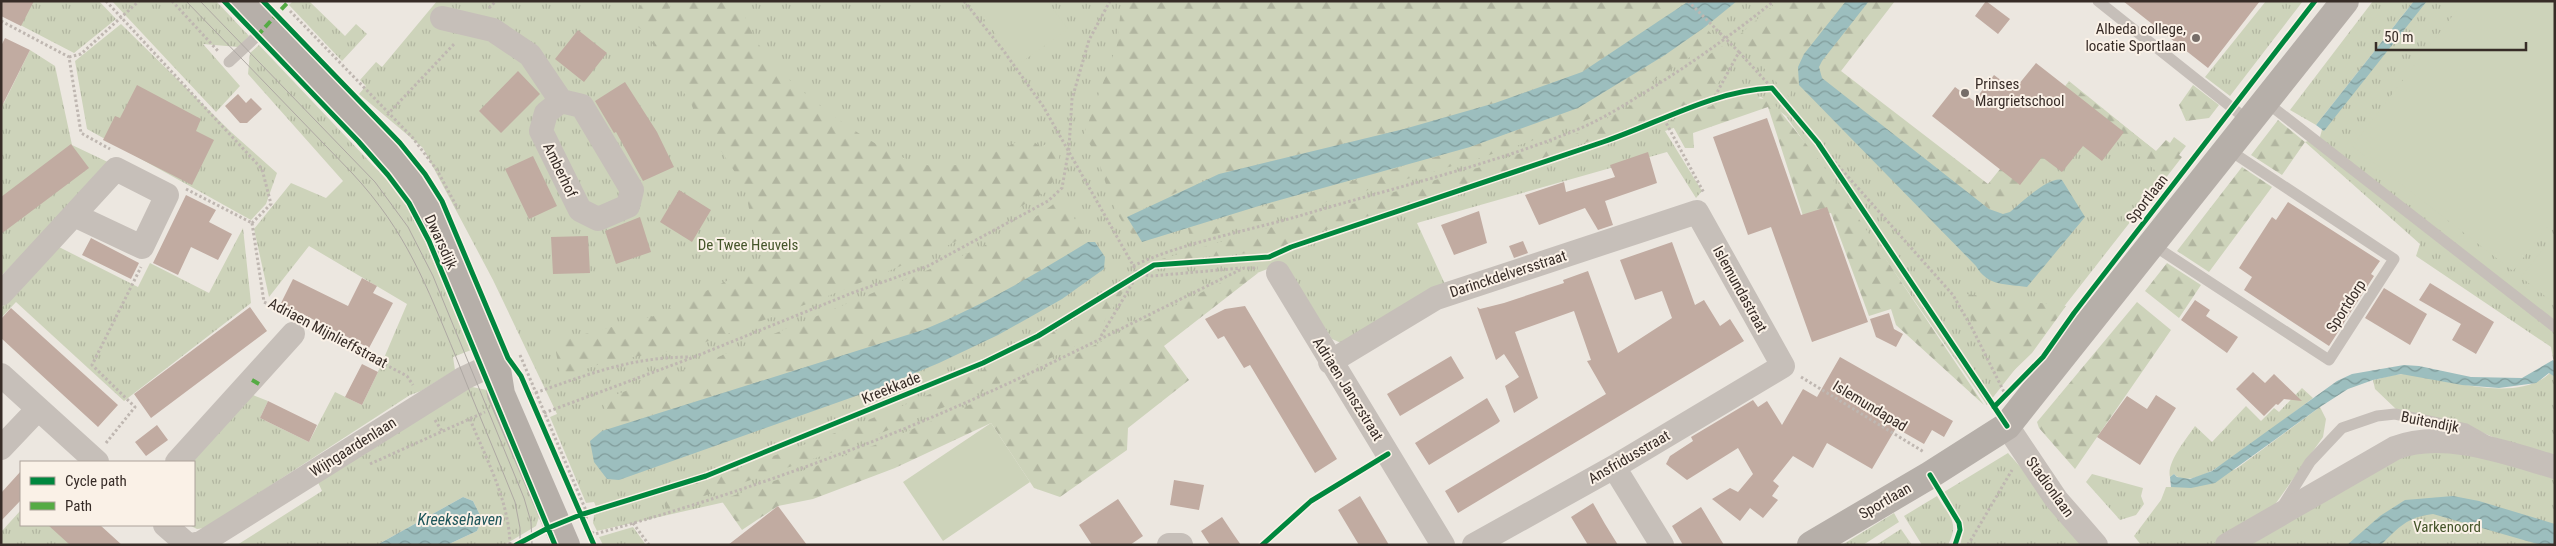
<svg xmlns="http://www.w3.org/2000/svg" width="2556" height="546" font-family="'Roboto Condensed',sans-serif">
<defs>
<pattern id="grass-tufts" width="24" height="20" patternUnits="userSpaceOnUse" patternTransform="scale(1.25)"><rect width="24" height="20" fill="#cdd3ba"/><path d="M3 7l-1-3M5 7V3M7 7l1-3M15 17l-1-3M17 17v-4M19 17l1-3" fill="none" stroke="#b1b5a0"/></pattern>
<pattern id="forest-firs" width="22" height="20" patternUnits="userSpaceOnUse" patternTransform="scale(1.25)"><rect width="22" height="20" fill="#cdd3ba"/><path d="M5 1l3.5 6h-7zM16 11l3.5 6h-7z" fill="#b1b5a0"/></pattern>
<pattern id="water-waves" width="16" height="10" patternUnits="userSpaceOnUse" patternTransform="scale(1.25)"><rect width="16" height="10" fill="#9cbebe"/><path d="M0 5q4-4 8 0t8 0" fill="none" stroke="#809b9a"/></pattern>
</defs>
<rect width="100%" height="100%" fill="#ece7e0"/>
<path fill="url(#grass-tufts)" d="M1,1H99L116,19L74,53L1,15Z
M112,1H216L249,36L238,47L203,44L240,86L216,112Z
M293,1H309L345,36L356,24L367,34L342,61L289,5Z
M437,1H1882L1828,71L1982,194L2069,81L2174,166L1987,405L1786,116L1761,97L1665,131L1702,191L1696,198L1667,152L1417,223L1445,284L1341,343L1332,339L1283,263L1239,280L1015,403L725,502L597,531L593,523L594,515L599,513L594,502L586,503L550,417L557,414L493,280L423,148L359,94L366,86L360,80L376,62L382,67Z
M2266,1H2303L2230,96L2205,77Z
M2373,1H2414L2316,125L2290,110Z
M2420,1H2555V370L2551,347L2416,256L2420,244L2305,142L2320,137L2324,122Z
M121,24L231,132L277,173L266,204L251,220L87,129L75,61Z
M259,45L403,197L419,227L471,350L453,357L455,370L421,391L410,395L205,528L197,529L189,525H194V462H189L253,395L268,401L260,418L309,442L335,392L362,405L378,372L407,304L309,246L269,297L254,229L291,183L326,198L343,181L248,74L250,53Z
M30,50L55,66L72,145L112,164L1,276V103H4Z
M243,228L251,303L124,401L16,302L1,318V308L59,247L138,287L150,263L209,293Z
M2550,373L2555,377V461L2521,450L2477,430L2397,410L2375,389L2373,380C2383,378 2394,374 2404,374C2444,378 2516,405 2550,373Z
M467,386L487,390L539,517L536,526L504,545H447L477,531L482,519L473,501L463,497L377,545H237L322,491L317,480Z
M2302,388L2313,398C2280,422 2248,450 2213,470C2203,476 2183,484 2174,474L2170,477C2166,463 2187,438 2195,426L2212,442L2246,406L2261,421L2274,408L2279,412Z
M2320,407L2326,419L2323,437L2271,510L2212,545H2141L2134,536L2161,500L2166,487H2171L2236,469Z
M2414,451L2460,452L2555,476V531L2452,509L2555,545H2250L2391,461Z
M2008,453L2090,545H1960C1967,523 1954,510 1944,492Z
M2092,474L2143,488L2141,496L2144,504L2136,515L2120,520L2086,482Z
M1937,496C1949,517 1960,521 1948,545H1922L1904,516Z
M21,510V525H51L73,545H1V532Z
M1894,513L1899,522L1863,545H1842Z
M633,527L646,545H603L599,537Z
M1901,529L1912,545H1876Z"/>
<path fill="url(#forest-firs)" d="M644,1H675L646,33L629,20Z
M685,1H741C743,20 761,51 774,65C806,98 881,156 926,165C958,171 989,155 1017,142L1021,145L1029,137L1040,147L1055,140L1060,152L1056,176L1047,191L1003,217L937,251L828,296L690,348L608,361L561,378L554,342L654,316L768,261L754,234L745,188L652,43Z
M1125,1H1677L1683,6L1582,72L1495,103L1404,129L1219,174L1195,183L1127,217L1142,242C1116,226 1108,189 1099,162C1095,152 1089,143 1084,134L1117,45L1120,17Z
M1778,1H1846C1831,20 1783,66 1804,90L1791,91L1790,98L1737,37Z
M1869,1H1895L1841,71L1988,184L2069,83L2156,151L2166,140L2170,143L2174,137L2186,146L2179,155L2182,157L2165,179L2094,117L2052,165L1989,209L1822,78L1819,67L1822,61Z
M1705,27L1717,40L1597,116L1537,139L1480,158L1191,241L1188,228L1470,147L1578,108L1665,55Z
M1722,46L1731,54C1729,70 1718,84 1708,96L1505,173L1333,227L1280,247L1259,252L1151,262L1484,166L1567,137L1586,130L1641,100Z
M2193,85L2219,105L2209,118L2186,121L2179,105Z
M1749,97L1765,99L1775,105L1822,164L1984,405L1896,325L1891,309L1869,316L1831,213L1804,219L1768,107L1693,133L1694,148H1685L1670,121L1725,101Z
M2278,120L2305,142L2282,175L2251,155Z
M2242,167L2272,187L2209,272L2177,251Z
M1062,197L1088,242L1008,291L964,313L923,330L613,427L601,400L711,360L957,258C993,242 1032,223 1062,197Z
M2167,263L2201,285L2179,318L2145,291Z
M1258,273L1164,346L1189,380L1128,428L1127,450L1060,497L1034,488L991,423L895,468L813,499L778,506L742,530L721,500L875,445L995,394L1239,274Z
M1127,286L1094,337L981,392L842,449L666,509L662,495C779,455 897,413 1007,358C1048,338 1088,310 1127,286Z
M1957,293L2066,306L2032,353L2002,382L1979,332Z
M2137,302L2171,330L2075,469L2039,428L2037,422Z"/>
<path fill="#cdd3ba" d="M1047,1L1068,29L1019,64L971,2Z
M2464,1H2555V217L2513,271L2352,146Z
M2555,234V304L2521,277Z
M991,423L1030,482L943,541L903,482Z"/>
<path fill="url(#water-waves)" d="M1689,1H1737L1705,27L1665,55L1578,108L1470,147L1262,205L1142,242L1127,217L1219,174L1404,129L1495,103L1582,72Z
M1846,1H1869L1822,61L1819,67L1822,78L1989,209L2003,214L2010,212C2021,203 2049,176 2062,180L2085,217L2027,287C2006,284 1987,286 1976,266L1799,85L1798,67L1804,54Z
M2414,1H2427L2324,131L2316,125Z
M1088,242H1095L1105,257L1104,269L1062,299L998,335L939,363L884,386L619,480L607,479L594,462L590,441L602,431L923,330C982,306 1034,275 1088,242Z
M2553,360L2555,362V377L2549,373L2536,383L2499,388L2462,385L2401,374L2373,380L2348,389L2320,407L2215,483L2191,488L2171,487L2170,477L2174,474L2177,477L2190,479L2212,471L2337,381L2352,374L2404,365L2419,366L2471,377L2522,378Z
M2453,496L2479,501L2555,524V545H2541L2433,514C2407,517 2399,527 2381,545H2347L2380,516L2405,500Z
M463,497L473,501L482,519L477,531L447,545H377Z"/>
<path fill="#c1aba1" d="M1,1H34L21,26L1,16Z
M1986,1L2010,19L1998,34L1975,16Z
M2123,1H2260L2208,68Z
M578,30L607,53L584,82L555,59Z
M5,38L30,50L1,108V46Z
M2036,63L2124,132L2102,161L2083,146L2062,172L2042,157L2020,185L1932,116L1955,87L1974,101L1994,75L2014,90Z
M518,71L540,94L501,133L479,111Z
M625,82L657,132L674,167L643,181L616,132L614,133L595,101Z
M137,85L201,119L196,131L214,140L192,185L103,140L115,116L120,118Z
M238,94L246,103L251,98L262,109L247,123H240L225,106Z
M1767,118L1801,215L1827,207L1868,322L1812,342L1771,227L1748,235L1713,137Z
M71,144L89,168L1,234V197Z
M1648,152L1657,183L1605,201L1613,225L1598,230L1585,208L1539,225L1525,195L1564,182L1566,192L1615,177L1610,165Z
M533,156L557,206L529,219L505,169Z
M679,190L711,210L692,242L660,222Z
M186,195L216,210L209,222L232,234L218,260L191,247L178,275L153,263Z
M2288,202L2380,261L2371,274L2374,276L2329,346L2244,290L2252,277L2239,268L2272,217L2276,220Z
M1479,211L1487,243L1454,255L1441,225Z
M640,217L651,252L616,264L605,231Z
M588,236L590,273L553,274L551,237Z
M91,238L139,263L131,279L82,255Z
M1523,241L1528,253L1514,258L1509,246Z
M1672,242L1695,305L1704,300L1720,326L1730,319L1744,341L1458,513L1445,491L1606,394L1587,361L1591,360L1574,311L1515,332L1538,398L1514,413L1505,386L1519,377L1504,354L1496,360L1477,307L1480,309L1504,303L1564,283L1563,280L1588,271L1618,353L1672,318L1662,291L1635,300L1620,260Z
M362,278L377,286L373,293L393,303L369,348L281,303L293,279L348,306Z
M2430,283L2494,322L2476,354L2452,340L2461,324L2419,300Z
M2384,288L2427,314L2410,345L2365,318Z
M2195,300L2210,310L2206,316L2238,337L2227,353L2181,320Z
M1245,306L1337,459L1315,473L1250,365L1244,368L1224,336L1218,339L1205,319L1225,309Z
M250,307L267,331L151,418L134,394Z
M11,308L118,405L98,427L1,338V319Z
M1889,313L1894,329L1903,334L1896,347L1876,337L1870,319Z
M1451,356L1464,378L1400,416L1387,394Z
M1840,357L1953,421L1944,437L1932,430L1924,444L1896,428L1872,469L1827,443L1813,468L1793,456L1773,481L1779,486L1772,496L1778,500L1763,518L1750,508L1740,521L1712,499L1730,488L1738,492L1753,474L1738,448L1687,480L1666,464L1670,456L1693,441L1691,437L1753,400L1758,407L1767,401L1782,425L1803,389L1817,397Z
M362,364L378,372L362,405L345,397Z
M2253,372L2265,383L2274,374L2302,401L2284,399L2278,405L2276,404L2264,416L2236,389Z
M2156,395L2176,408L2140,465L2097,437L2127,396L2147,409Z
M1487,398L1500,421L1498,423L1429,465L1415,443Z
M268,401L317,425L309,442L260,418Z
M157,425L168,440L146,456L135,442Z
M21,471V500L1,521V493Z
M1174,480L1204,485L1199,510L1170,505Z
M1360,496L1379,528L1389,545H1359L1338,510Z
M1118,499L1143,536L1130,545H1092L1079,525Z
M1593,503L1605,524L1618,545H1588L1571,517Z
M778,506L807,545H728Z
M1701,507L1724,545H1683L1672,526Z
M1222,517L1234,535L1241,545H1210L1201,531Z
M48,525H100L122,545H70Z"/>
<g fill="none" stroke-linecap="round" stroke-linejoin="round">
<path stroke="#bfb7b1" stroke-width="3" stroke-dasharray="2.5 2.5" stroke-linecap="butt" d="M106,1L262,169L271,204L252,223
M172,1L218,51
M964,1L1003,50L1043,106L1138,274
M1688,1L1739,52L1714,98
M489,8L496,1
M290,11L412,137L437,170L458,209
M1,21L69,57L81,133L110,149
M1739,52L1772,88
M69,57L81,54L139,1
M387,115L455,43
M1664,119L1704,193
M1818,143L1953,295L1973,330L2004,392
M186,189L252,223
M252,223L264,302L286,313
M1133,266C1181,243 1247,231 1299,216C1392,188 1492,165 1581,128C1604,118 1626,104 1647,91C1691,64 1733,34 1774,1
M314,327L407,376L413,385
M1101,336L1138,274L1152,276L1241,268
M520,355L587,513L585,526
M1801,377L1924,452
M526,396C585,376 627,357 691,357
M544,413L694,357L852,293L928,266L1048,201L1062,188L1069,148L1072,99L1089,40L1110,1
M470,419C486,459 509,500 510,545
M435,420L442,431
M106,443L135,407L92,365L141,267
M370,464L485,412
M633,523L649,545
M583,527L595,534C732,496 867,448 996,389C1079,351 1161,308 1244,268H1258
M1968,545L2012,470"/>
<path stroke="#c6bfb9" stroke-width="11" d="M2098,1L2250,122
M229,62L257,36
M2266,102L2555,327
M2153,245L2329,360L2394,259L2229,150
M2282,507L2310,462L2342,428L2377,416L2395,414L2466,429L2489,442"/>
<path stroke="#c6bfb9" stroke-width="24" d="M442,18L493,30L530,55L561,101L546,113L541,131L580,210L598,219L628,206L632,190L582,106L561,101
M1278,273L1443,545
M1,294L116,169L167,195L142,247L74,215
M1330,362L1436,298L1697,212L1783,366L1614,467L1474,545
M1,375L97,462
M2007,426L2056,499L2096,545
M1,448L38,409
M177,462L293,334
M1614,467L1662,545
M165,525L188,545
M191,545L201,543L464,378L496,363
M1169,545H1181
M2227,545L2395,448C2443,429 2507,453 2555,467"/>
<path stroke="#b6afa9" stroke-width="28" d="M245,1L389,152L406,172L437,223L496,363L501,394L566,545
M1811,545L1930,475L2007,426L2345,1"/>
<path stroke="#aea8a3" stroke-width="1" d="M186,1L352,173C407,232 426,285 456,357C475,406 496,454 515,502L520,528V545
M200,1L375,182L408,227L433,276L524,498L531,522L532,545"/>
<path stroke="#55ab44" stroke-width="4" stroke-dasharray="8 4" stroke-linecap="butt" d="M257,36L289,1
M252,380L261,385"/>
<defs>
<path id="cycleway" d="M224,1L358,141L388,175L409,203L429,241L555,545
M263,1L400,143L425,174L442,201L508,358L521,376L594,545
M1994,407L2043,357L2074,313L2315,1
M1930,475L1959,523L1960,530L1955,545
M516,545L548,528L580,515L706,476L983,363L1038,336L1154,265L1269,257L1291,247C1395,212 1499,178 1603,142C1659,123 1712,91 1772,88L1818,143L2007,426
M1262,545L1311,501L1388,454"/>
</defs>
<use href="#cycleway" stroke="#faf1e7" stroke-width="8"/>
<use href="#cycleway" stroke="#00873e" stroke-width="5"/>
</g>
<g fill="#766d68" stroke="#faf1e7" stroke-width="2">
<circle cx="2196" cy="38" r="5"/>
<circle cx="1965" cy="93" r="5"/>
</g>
<g text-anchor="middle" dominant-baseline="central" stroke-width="4" stroke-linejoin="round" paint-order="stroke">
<g font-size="15" fill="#372c27" stroke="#faf1e7" text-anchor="end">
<text x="2186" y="29">Albeda college,<tspan x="2186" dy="17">locatie Sportlaan</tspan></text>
<text x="1975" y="84" text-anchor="start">Prinses<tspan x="1975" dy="17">Margrietschool</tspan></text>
</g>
<g font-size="15" fill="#372c27" stroke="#faf1e7">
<text transform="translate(560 170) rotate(64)">Amberhof</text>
<text transform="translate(2147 199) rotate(-52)">Sportlaan</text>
<text transform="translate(441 242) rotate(65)">Dwarsdijk</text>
<text transform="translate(1508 274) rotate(-18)">Darinckdelversstraat</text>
<text transform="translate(1740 289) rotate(61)">Islemundastraat</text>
<text transform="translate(2346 306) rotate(-57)">Sportdorp</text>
<text transform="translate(328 333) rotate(28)">Adriaen Mijnlieffstraat</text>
<text transform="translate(891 388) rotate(-22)">Kreekkade</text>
<text transform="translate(1348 389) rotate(58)">Adriaen Janszstraat</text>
<text transform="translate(1870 406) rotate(31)">Islemundapad</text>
<text transform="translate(2430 422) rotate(11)">Buitendijk</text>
<text transform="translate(353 447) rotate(-32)">Wijngaardenlaan</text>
<text transform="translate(1629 457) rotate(-30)">Ansfridusstraat</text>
<text transform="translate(2050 487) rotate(54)">Stadionlaan</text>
<text transform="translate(1885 501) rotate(-30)">Sportlaan</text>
</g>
<g font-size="15" fill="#45552a" stroke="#faf1e7">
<text x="748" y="245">De Twee Heuvels</text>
<text x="2447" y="527">Varkenoord</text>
</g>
<g font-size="16" font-style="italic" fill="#1c5459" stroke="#faf1e7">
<text x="460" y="519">Kreeksehaven</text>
</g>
</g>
<rect width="2556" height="546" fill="none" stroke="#372c27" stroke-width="5"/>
<rect x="20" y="461" width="175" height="65" fill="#faf1e7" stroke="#aca29a"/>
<rect x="30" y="477" width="25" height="8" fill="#00873e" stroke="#aca29a"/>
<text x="65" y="486" font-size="15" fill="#372c27">Cycle path</text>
<rect x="30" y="502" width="25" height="8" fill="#55ab44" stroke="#aca29a"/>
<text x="65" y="511" font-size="15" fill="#372c27">Path</text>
<path d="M2376 42v8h150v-8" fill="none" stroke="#372c27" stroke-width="2.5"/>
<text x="2384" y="42" font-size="15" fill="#372c27" stroke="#faf1e7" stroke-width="4" paint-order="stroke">50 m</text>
</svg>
